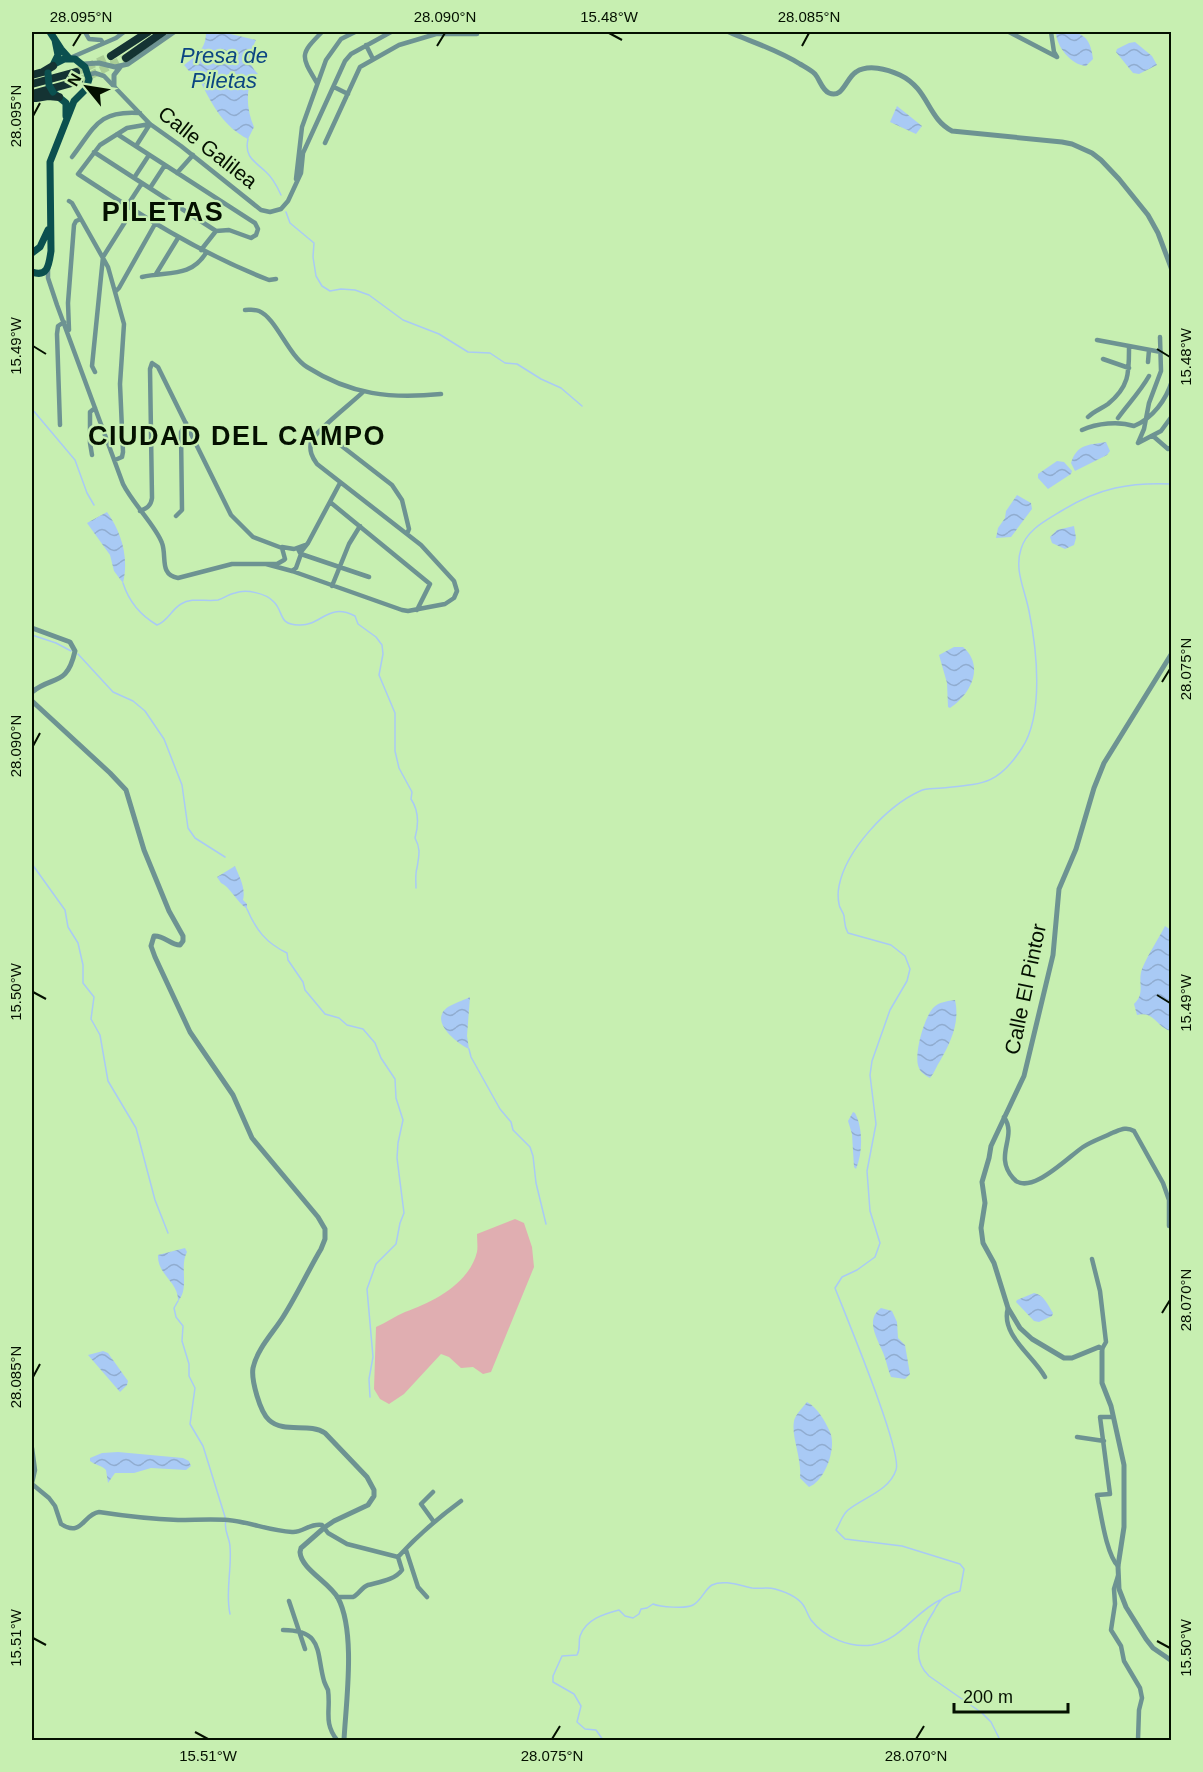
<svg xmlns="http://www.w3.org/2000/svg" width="1203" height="1772" font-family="Arial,sans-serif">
<defs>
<pattern id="water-waves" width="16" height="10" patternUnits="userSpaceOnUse" patternTransform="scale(1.5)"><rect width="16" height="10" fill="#a9caf5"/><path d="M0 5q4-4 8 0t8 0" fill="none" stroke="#90acd0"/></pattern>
</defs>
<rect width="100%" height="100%" fill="#c7efb1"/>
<path fill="#e0aeb1" d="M515,1219L524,1223L532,1247L534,1267L491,1372L483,1374L473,1367L461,1368L449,1357L441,1354L404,1394L389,1404L380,1399L374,1389L376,1327C386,1323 395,1316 405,1312C433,1302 469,1284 477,1252C478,1247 477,1240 477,1234Z"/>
<path fill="url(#water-waves)" d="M206,32H222L256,40C249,55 246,61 258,74L253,75C245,92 247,111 254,127L248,139C224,127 213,106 201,83C199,78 195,76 193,71H189L184,65C197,55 206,49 206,32Z
M1056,32C1079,31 1090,33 1093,59L1086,66C1071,65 1056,46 1056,32Z
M1135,42L1152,56L1157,65L1139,74L1133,73L1116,52L1117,49L1129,43Z
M897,106L922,126L916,134L890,122Z
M1106,442L1110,451L1107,455L1075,471L1071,463C1077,444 1088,445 1106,442Z
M1057,461L1064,462L1072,471L1071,474L1048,489L1038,478V474Z
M1017,495L1031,503L1032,509L1011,537L996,538L998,528L1005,518L1006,511Z
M107,512C122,533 129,558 123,583L114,571L110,555L87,523Z
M1074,526L1076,538L1074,545L1065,549L1052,543L1050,537L1057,530Z
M954,647H963C985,666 971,694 950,708L948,707L947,683L939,655Z
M235,866C239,876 246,888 243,900L247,904V909C237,902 229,886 221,883L217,877Z
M1165,926L1171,930V1031C1157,1028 1154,1010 1137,1015L1134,1004C1146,993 1137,982 1142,969C1148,954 1158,940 1165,926Z
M470,997L467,1036L469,1049C460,1045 436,1027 442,1014C445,1005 463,1001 470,997Z
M955,1000C960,1022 951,1042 940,1061C936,1067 935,1072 930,1078C925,1075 921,1073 919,1068C913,1056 924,1018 933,1008C939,1002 947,1001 955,1000Z
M853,1112L855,1113C863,1128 863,1152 856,1169L854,1167L852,1134L848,1121Z
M185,1248L187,1252C179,1266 190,1289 178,1301C179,1282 157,1275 158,1255Z
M1034,1293C1044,1295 1048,1305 1053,1313L1052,1316L1039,1322L1034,1321L1016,1302L1017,1300Z
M881,1308L892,1311L897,1322L898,1338L905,1345L910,1374L905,1379L891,1377C888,1370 887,1364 885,1358C880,1342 863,1321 881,1308Z
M103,1351L108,1353L128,1381L127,1385L120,1392L88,1355Z
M807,1402C818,1408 825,1421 830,1432C837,1448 825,1481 809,1487L800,1478C802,1458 791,1437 794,1421C795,1415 803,1407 807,1402Z
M118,1452L183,1458L189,1461L191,1466L186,1470L151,1468L134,1473H115L108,1483L106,1470C101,1465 95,1465 90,1461V1458L102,1453Z"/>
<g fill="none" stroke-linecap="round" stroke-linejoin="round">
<path stroke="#a9caf5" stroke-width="1.5" d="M248,139C244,156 254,161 265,171C272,177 277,186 281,195
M286,212L290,223L314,243L313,257L316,276L322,286L330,291L341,289L355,290L369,295L403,320L439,334L468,352L490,353L505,363L517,364L541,379L561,388L582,406
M32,409L75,460L87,493L94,505
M123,583C129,602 140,615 157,625C168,621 171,610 181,604C192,597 206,602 218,600C224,598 229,594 235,593C246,589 266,593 274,602C284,612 278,625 299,625C322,626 327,602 355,616L358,624L376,637L382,645L383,654L379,675L395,713V751L399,768L412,792L411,799C419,811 419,824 415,838C421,849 419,855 417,868C415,874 416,882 416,888
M32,635L56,643L71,651
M78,654L113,692L133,701L145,711L164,739L182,785L188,828L195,838L225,857
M32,864L65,910L68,927L78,943L83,965V983L94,997L91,1019L100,1035L108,1081L136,1128L155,1200L168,1233
M247,909C256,930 266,943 287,953L288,960L303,982L305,990L325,1014L339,1018L347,1025L363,1029L375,1043L381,1058L395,1079L396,1098L403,1120L398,1143L397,1158L404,1213L400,1223L396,1244L376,1264L367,1289L373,1357L369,1379L370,1397
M469,1049L471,1057L500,1109L511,1122L513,1130L530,1147L533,1156L536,1183L546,1224
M178,1301L174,1308L176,1317L183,1326L182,1341L189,1364V1376L195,1388L190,1424L203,1446L226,1520C223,1530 230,1538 230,1547C232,1570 225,1592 230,1614
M603,1740L596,1730L585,1729L577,1722L581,1706L574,1694L553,1682V1676L562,1656L577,1655C581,1648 578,1643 580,1636C586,1619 604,1614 619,1610L625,1616L633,1618L639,1614L641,1609L647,1608L653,1604C660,1607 686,1609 693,1605C701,1601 705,1589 712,1585C724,1579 741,1586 752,1588C760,1589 768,1587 775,1589C786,1592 800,1598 805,1608C807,1612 809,1617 811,1620C825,1638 850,1648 872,1645C901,1640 915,1612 940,1600
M1000,1740L991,1722L982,1713L929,1676C909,1657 921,1631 934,1611C936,1607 939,1602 942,1599C946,1595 954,1593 960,1591L964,1569L960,1564L902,1546L845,1539L836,1530C840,1524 842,1515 848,1510C864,1497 889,1491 896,1470C903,1452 845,1314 835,1288L842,1277L857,1270L875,1257L880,1243L870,1211L867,1171L876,1124L870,1075L872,1061L890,1010L907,981L910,969L905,956L891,945L848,933C844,926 845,923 844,916C843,911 839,908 839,904C838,899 838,891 839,886C846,850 887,806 920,791C926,788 935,789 942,788C983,784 998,785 1022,748C1044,714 1037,650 1029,611C1025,590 1014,570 1021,549C1027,529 1047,520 1063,510C1099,488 1130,482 1172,484"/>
<path stroke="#aace96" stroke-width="8" stroke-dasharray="8 4" stroke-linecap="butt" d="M76,72L111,56
M79,81L126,58"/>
<path stroke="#6d9392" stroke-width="4.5" d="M85,32L89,39L101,40L103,43
M1009,32L1057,57
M1051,32L1054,52L1057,57
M366,45L373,59
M70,58L116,38L124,32
M88,75L95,73L104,76L150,124L181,146L261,210L270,212L281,209L288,201L301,173L303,153L345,61L351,54L391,32
M317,83C301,56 299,55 322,32
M334,87L348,94
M150,124L127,128L100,145L78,174C142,216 197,252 269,280L276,279
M117,134L255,223L258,229L256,235L251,238L229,230L216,231L201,250
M325,143L360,67L399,45L436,34H477
M136,146L150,124
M94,152L216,231
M72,157C95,127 98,110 140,113
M177,173L193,155
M134,178L149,155
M296,179L302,127L326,60L341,39L355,32
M150,188L165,165
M69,201L72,203L108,267L124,324L120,384L123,452L122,457L115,460
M127,206L142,183
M48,268V278L57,305L123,484C133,504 156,526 162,543C167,556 159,575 178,578L232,564H277L284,560
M156,274L178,238
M142,277C169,271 190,278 206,253
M116,291L119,288L155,224
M245,310C250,310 254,309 259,311C276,318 288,355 307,367C351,395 391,399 441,394
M69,330L68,303L74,225L76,221L81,219
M1097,340L1161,352
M1103,359L1129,368
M1148,362L1149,350
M95,372L92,366L103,257L125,222
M1088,417C1094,411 1101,409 1108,404C1130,386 1129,372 1129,346
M1118,418C1128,404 1140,392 1149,376
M60,425L57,334L58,326L64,322
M321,430L392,485L402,500L409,529L407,534
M1082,430C1097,423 1119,421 1134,426C1153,418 1166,400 1172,381
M1153,436L1168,449L1172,447
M1138,443L1144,429L1149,403L1161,371L1160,337
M1138,443L1161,431L1172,416
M92,455L90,443V412L95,408
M330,502L430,584L417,610
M140,511C147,508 151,506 152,498L150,369L152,363L158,367L231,515L253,537L282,548L285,559
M176,516L182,510L181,432L186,423
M282,547L294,549L305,545
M300,553L308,543L340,483
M301,554L369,577
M266,564L292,571L402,610L408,611L445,604L454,598L457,591L454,581L421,545L317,464C312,457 309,451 311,442C314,432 353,402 363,392
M292,571L296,568L301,554L299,551
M332,586L349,544L360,526
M1004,1117C1018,1137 993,1155 1013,1178C1029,1198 1068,1157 1083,1147C1092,1141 1102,1138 1112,1133C1120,1130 1126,1126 1134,1131L1163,1183L1169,1200V1226
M1092,1259L1100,1291L1106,1342L1102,1349
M1008,1308C1000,1335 1034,1356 1045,1377
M1112,1417H1100L1110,1494L1097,1495C1101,1513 1106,1554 1118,1566
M1077,1437L1104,1441
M32,1448L35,1470L32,1483
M32,1484L49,1498L55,1506L61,1524C82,1538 83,1514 99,1512C125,1516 152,1519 178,1520C195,1520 211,1519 228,1520C250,1522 270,1531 292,1532C303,1533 309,1523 322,1525L328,1533L347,1544L398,1557
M433,1492L421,1504L434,1522
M406,1550L418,1587L427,1597
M398,1557C417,1536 438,1518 461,1501
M1118,1576L1114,1589L1115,1604L1111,1630L1121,1646L1124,1661L1140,1688L1142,1698L1139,1710L1138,1740
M337,1597H353C359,1594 362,1587 368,1585C379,1582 395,1580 402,1570L398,1557
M289,1601L305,1649
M283,1630C324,1630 316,1653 324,1681C325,1684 327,1688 328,1690C331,1710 323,1722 337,1740"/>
<path stroke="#6d9392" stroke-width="5" d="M729,32C752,42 778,50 800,64C805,67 811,70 815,74C820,80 822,90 829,93C843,99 846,78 856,72C868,64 887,69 900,75C929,89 927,118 952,131L1062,142L1072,144L1092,153L1101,160L1119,179L1148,215L1158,233L1172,270
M83,64L99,63L115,67L128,64L174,32
M114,86V75L121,66
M32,628L70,642L75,651C67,687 53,675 32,692
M1172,653L1104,763L1094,788L1076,849L1059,889L1053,955L1024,1076L991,1146L989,1158L982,1182L985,1203L981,1228L983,1243L994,1263L1008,1308L1020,1328L1032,1339L1064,1358H1072L1099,1347L1102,1349V1383L1111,1406L1124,1465V1527L1118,1566L1119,1589L1126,1607L1146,1639L1153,1648L1172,1661
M32,701L110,773L126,790L144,850L169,911L183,936V941L180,945C170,945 164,935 154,936L151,946L155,957L190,1032L233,1095L252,1138L318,1217L325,1229V1239L321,1249C308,1271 297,1295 283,1317C273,1333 257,1349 253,1368C251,1380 260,1412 269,1420C284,1434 309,1422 325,1433L367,1477L374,1490V1496L368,1505L334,1521L325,1527L301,1548L300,1552C301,1569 329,1582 338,1598C356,1632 346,1702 344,1740"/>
<path stroke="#0b504f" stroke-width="7" d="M50,32L61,49L69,58
M54,63L58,55L55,40
M55,94L66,103V116
M32,253L40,247L48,230
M32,272C48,278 49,264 51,251L50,162L74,101L86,89L89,79L85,67L75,59H64L54,64"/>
<path stroke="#143333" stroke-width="8" d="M111,56L148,32
M126,58L163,32
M32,75L43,72L53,66
M32,84L76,72
M32,94L79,81
M36,98L48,96L59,97"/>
<path stroke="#0b504f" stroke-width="7" d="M48,73L49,85L53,92"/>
</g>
<path fill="none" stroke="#041000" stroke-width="2" d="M609,33L622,40M73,46L81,33M437,46L445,33M802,46L809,33M33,116L40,103M33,346L46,354M1157,349L1170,357M1162,682L1170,669M33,746L40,733M33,992L46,999M1157,995L1170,1003M1162,1313L1170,1300M33,1377L40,1364M33,1638L46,1645M1157,1641L1170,1648M195,1732L208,1739M552,1739L560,1726M916,1739L924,1726"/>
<g text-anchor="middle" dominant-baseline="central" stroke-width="4.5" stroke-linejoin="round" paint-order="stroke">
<g font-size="21" fill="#041000" stroke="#c7efb1">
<text transform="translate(208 147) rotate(38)">Calle Galilea</text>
<text transform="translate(1025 989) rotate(-78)">Calle El Pintor</text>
</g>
<g font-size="22" font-style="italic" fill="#0b4582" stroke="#c7efb1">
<text x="224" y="55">Presa de<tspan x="224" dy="25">Piletas</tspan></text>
</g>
<g font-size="27" font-weight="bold" letter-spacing="1.5" fill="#041000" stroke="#c7efb1">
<text x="163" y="212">PILETAS</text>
<text x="237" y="436">CIUDAD DEL CAMPO</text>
</g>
</g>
<rect width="1203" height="1772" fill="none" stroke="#c7efb1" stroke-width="66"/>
<g transform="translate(87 87) rotate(300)" stroke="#c7efb1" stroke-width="4.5" paint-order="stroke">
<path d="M0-4.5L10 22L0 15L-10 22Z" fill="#041000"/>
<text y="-9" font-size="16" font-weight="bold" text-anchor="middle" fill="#041000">N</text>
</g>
<path d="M954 1703v9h114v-9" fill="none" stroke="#041000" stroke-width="3"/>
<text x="963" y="1703" font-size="18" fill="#041000" stroke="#c7efb1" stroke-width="4.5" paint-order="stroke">200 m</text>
<rect x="33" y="33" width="1137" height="1706" fill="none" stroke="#041000" stroke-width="2"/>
<g font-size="15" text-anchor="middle" fill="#041000">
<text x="81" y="22">28.095°N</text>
<text x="445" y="22">28.090°N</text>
<text x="609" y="22">15.48°W</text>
<text x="809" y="22">28.085°N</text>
<text transform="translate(16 116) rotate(-90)" y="5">28.095°N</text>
<text transform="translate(16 346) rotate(-90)" y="5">15.49°W</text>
<text transform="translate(1186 357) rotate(-90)" y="5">15.48°W</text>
<text transform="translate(1186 669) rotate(-90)" y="5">28.075°N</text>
<text transform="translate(16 746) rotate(-90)" y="5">28.090°N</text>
<text transform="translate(16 992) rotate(-90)" y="5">15.50°W</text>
<text transform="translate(1186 1003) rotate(-90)" y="5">15.49°W</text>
<text transform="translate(1186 1300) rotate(-90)" y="5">28.070°N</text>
<text transform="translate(16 1377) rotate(-90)" y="5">28.085°N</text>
<text transform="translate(16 1638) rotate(-90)" y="5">15.51°W</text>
<text transform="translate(1186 1648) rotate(-90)" y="5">15.50°W</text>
<text x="208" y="1761">15.51°W</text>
<text x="552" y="1761">28.075°N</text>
<text x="916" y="1761">28.070°N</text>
</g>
</svg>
